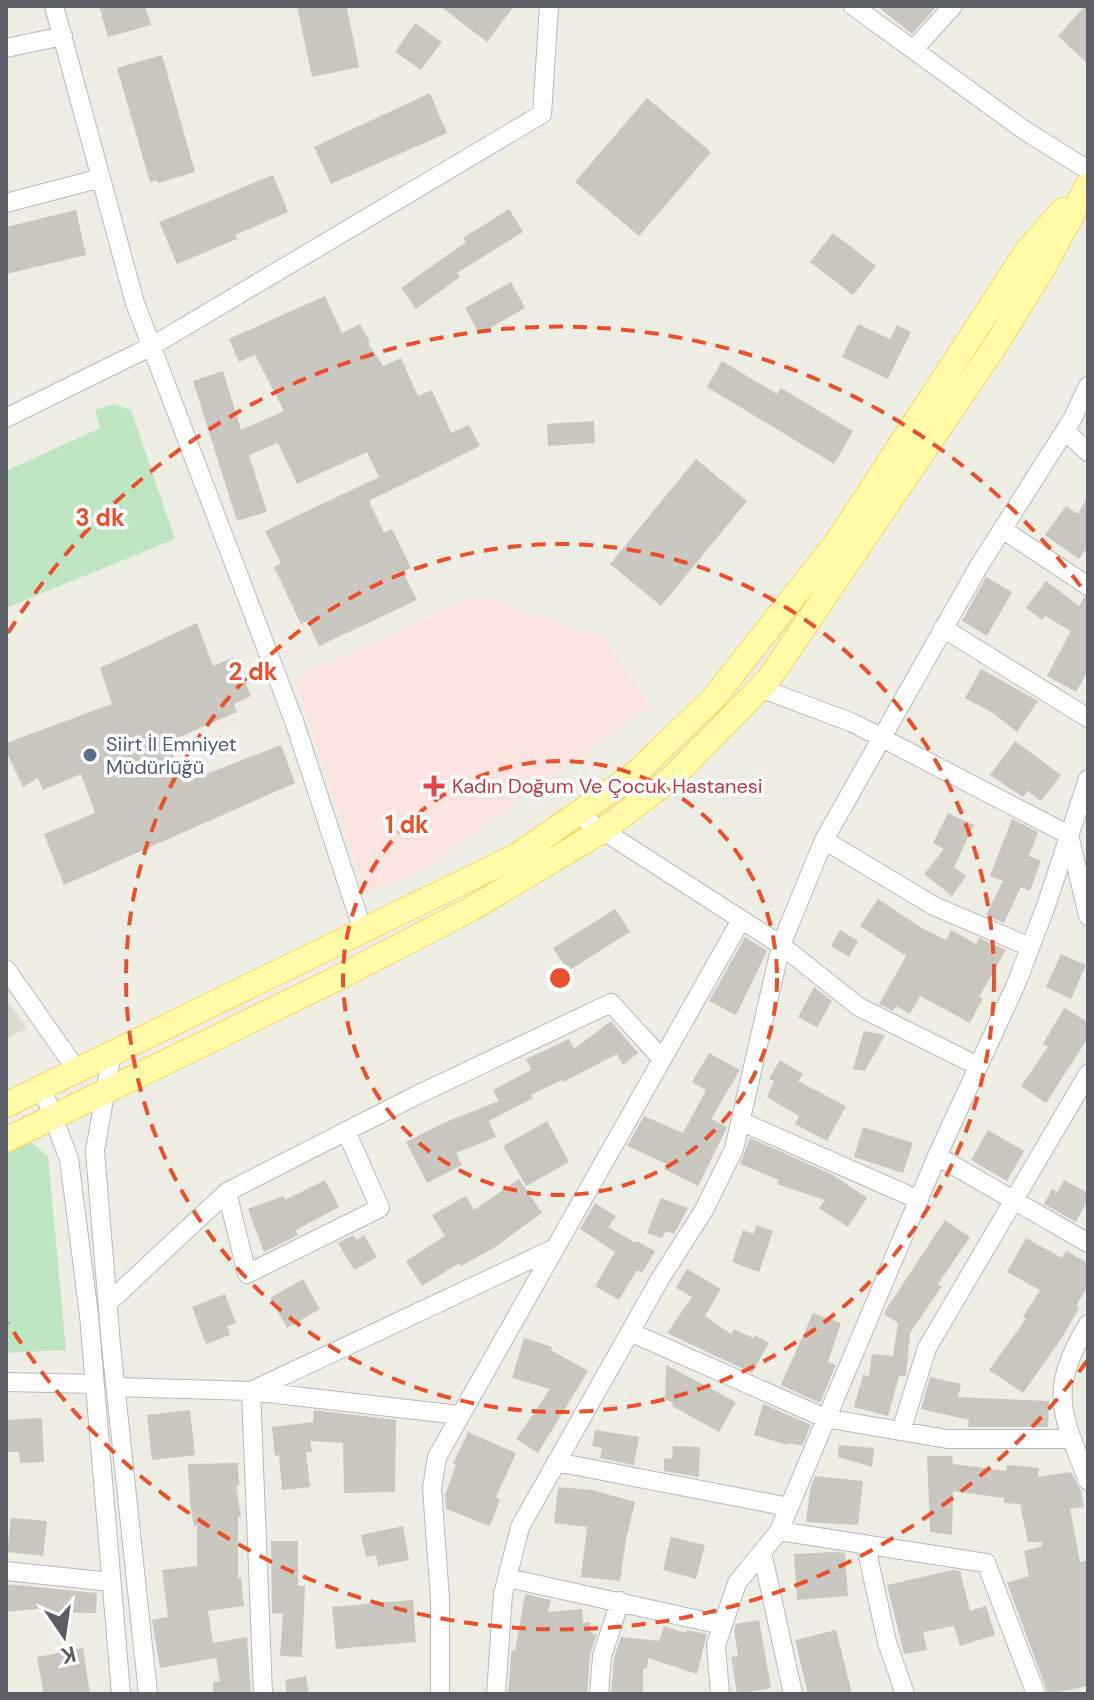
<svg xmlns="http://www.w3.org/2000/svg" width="1094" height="1700" font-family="'DM Sans',sans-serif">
<rect width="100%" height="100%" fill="#eeede3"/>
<path fill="#dedcd1" d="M6,999L27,1028L6,1039Z"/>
<path fill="#fbe4df" d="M478,595L602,637L650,706L426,867L366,894L295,678Z"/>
<path fill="#bfe6c3" d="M114,404L131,410L175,539L6,608V471L100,428L95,410Z
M24,1137L48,1156L66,1350L6,1353V1142Z"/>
<path fill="#c9c7c0" d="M99,6H145L151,25L108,37Z
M297,6H345L347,9L359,67L312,77Z
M440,6H514L487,42Z
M877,6H937L912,34Z
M1085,6H1088V64L1058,36Z
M415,23L442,42L421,70L395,52Z
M162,55L195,172L158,183L157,180L150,182L117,68Z
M430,93L447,133L331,184L314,147Z
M647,98L711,152L639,236L575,182Z
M273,175L288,212L235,235L237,239L177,264L159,222Z
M509,209L523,232L457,273L460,277L416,309L401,288L466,242L463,238Z
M76,210L86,255L6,274V227Z
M833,233L876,266L853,295L810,262Z
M511,282L525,308L479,334L465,308Z
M325,296L342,333L360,324L370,342L368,343L383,366L401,358L418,396L432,390L451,433L469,425L480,446L369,501L384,533L392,529L411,568L403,572L417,600L319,646L307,621L301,624L274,567L281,563L265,531L379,477L367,452L297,484L278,443L249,455L267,512L237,521L193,381L223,371L241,430L284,411L255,355L239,362L229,339Z
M858,324L890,339L897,325L911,332L888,379L842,357Z
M722,361L777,394L781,388L853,431L834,464L707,387Z
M594,421L595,443L548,446L547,424Z
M696,459L747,501L661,606L610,564Z
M1088,496V547L1079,559L1045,535L1066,506L1078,514Z
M986,577L1012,592L987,636L962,621Z
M1046,581L1079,606L1084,597L1088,598V671L1076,692L1047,676L1071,631L1045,616L1042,620L1026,608Z
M197,623L213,666L234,657L251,696L234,704L237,712L168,742L183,783L281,745L295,783L64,885L44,834L95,813L81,774L43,790L38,778L23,787L6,751V743L112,704L100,668Z
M981,669L1038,701L1017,732L993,713L965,698Z
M1015,741L1061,775L1041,801L1028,791L1023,797L990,775Z
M948,813L974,825L954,867L966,876L952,896L924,874L944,849L933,843Z
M1012,819L1038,832L1029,856L1041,861L1030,891L1021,887L1004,923L986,915L1003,881L990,876Z
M878,899L920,927L946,940L951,930L976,944L979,938L1006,950L979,997L983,998L970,1023L920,996L910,1014L896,1006L893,1011L879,1004L906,956L860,926Z
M615,909L630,932L568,971L553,948Z
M840,930L858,941L849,957L831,946Z
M745,937L767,951L736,1015L709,1001Z
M1061,954L1086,965L1071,999L1046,987Z
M814,987L832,1001L817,1027L798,1017Z
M1064,1008L1088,1022V1038L1046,1103L1021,1086L1048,1047L1043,1044Z
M611,1021L638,1053L623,1065L617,1054L563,1082L562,1080L531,1095L533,1098L489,1121L496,1137L456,1153L462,1165L427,1183L406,1142L446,1122L499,1101L493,1090L531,1070L526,1059L569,1039L574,1049Z
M864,1031L885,1035L865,1071L853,1069Z
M709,1053L740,1070L711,1119L727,1127L698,1186L664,1169L667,1164L627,1146L644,1116L683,1133L706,1090L692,1082Z
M780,1060L803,1074L798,1081L846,1106L827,1141L795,1124L799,1116L767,1097L774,1081L769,1079Z
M547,1121L569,1162L526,1186L503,1146Z
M863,1127L913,1143L903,1173L854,1157Z
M988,1130L1024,1151L1007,1181L971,1160Z
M750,1138L833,1175L867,1198L848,1227L819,1208L825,1200L777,1184L779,1180L740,1164Z
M519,1179L542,1213L495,1247L461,1266L459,1263L422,1286L406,1261L445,1236L432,1215L466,1196L474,1210Z
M325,1180L339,1207L296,1230L298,1235L264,1252L248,1209L284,1196L285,1200Z
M1064,1180L1088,1193V1200L1076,1222L1044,1204L1052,1189L1057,1192Z
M661,1198L688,1208L674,1234L666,1231L662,1238L647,1233Z
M595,1203L616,1216L608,1227L636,1243L637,1241L655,1251L642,1273L637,1270L619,1300L595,1286L615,1252L580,1229Z
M945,1220L970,1237L938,1284L942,1286L910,1333L906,1376H899L888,1416L854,1407L863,1375L869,1376L872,1354L893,1356L898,1323L884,1314L885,1311Z
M757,1225L773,1231L759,1272L732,1262L743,1230L753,1234Z
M353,1235L357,1240L364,1235L377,1257L354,1270L338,1243Z
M1026,1238L1062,1258L1066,1251L1088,1263V1286L1076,1306L1079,1308L1061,1339L1023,1393L989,1370L1026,1319L1023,1317L1040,1290L1007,1272Z
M687,1269L721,1289L705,1316L731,1334L734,1329L753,1338L754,1335L769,1343L752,1373L667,1333L692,1297L676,1288Z
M303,1279L320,1309L287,1328L270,1298Z
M225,1294L236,1323L227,1326L230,1335L206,1344L192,1307Z
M813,1313L841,1323L828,1362L836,1365L820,1403L781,1385Z
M524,1338L552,1347L551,1350L588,1371L538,1453L516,1439L550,1389L512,1378Z
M666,1365L736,1402L719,1432L672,1406L673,1403L665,1399Z
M930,1377L961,1384L958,1397L1049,1401L1048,1427H968L969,1420L921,1409Z
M763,1404L811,1425L802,1446L789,1443L788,1445L754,1435Z
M190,1410L195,1455L152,1460L147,1415Z
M314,1410L396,1420L395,1492L344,1493L343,1443L310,1441L312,1452H306L310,1487L282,1490L279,1455L275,1456L272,1427L313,1422Z
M42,1418L44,1462L20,1463L19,1452H6V1420Z
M595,1430L639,1437L634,1465L600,1458L602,1448L592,1446Z
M468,1432L516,1453L496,1497L500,1499L490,1526L446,1509L445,1495L456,1465L453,1464Z
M839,1445L874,1448L872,1467L838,1457Z
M673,1446L700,1447L699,1477L664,1471V1458L672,1459Z
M927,1456H952L953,1464L1006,1471L1007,1465L1039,1468L1038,1477L1071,1472L1081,1491L1084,1507L1070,1509L1080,1562L1088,1560V1686L1048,1694L1007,1583L1029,1576L1024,1551L1042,1546V1542H1028L1020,1504L1004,1503V1498L953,1491L952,1535L930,1532Z
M238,1463L239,1486H236L241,1517H238V1578H241L244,1606L208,1611L213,1643L247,1637L251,1694H213V1682L220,1681L216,1658L160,1668L152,1620L168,1617L162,1570L197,1566V1525L194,1526L190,1504L188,1464Z
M815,1476L863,1481L858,1525L806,1522L810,1490Z
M558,1487L592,1490L635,1502L626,1539L620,1581L581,1577L587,1527L554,1523Z
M11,1518L47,1521L43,1556L7,1552Z
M403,1526L409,1560L378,1566L376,1555L366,1557L361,1535Z
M671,1537L705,1545L696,1579L663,1570Z
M271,1541H298V1586H305L302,1657L280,1656L283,1614L272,1613Z
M833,1552L845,1553L848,1596L797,1600L794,1554Z
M953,1570L960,1571L970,1611L986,1606L995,1635L960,1646L954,1626L923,1632L927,1650L904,1654L887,1585Z
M6,1584L97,1593L96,1613L46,1612V1608L6,1612Z
M525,1594L551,1600L548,1612L582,1609L583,1623L590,1622L591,1633L597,1634L590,1655L587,1694H508L511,1655L512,1650L515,1651Z
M413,1600L416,1642L336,1649L332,1607Z
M759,1620L771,1688L737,1694L731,1657L738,1656L734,1630L736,1624Z
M664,1626L686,1633L687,1630L707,1634L697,1674L648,1658L647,1669H643V1694H611L614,1658L621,1637L659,1641Z
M836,1630L852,1694H808L795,1640Z
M83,1648L90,1694H44L37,1657Z
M306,1676L309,1694H287L285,1680Z"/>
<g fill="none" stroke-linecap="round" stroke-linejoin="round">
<defs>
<path id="minor" d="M54,6L135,303L294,721L363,931
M853,6L1024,130L1088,170
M6,48L63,36
M914,49L953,6
M6,203L101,178
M6,418L152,346L542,114L549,6
M1065,431L1088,452
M1002,529L1088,586
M943,628L1088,718
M760,688L853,723L1069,835L1088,916
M577,814L781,945L859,1007L978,1066
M824,840L934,906L1030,947
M6,969L76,1069
M112,1053L95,1151L111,1345L148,1694
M42,1088L69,1159L89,1315L121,1694
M740,1121L919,1200
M937,1156L1088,1243
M227,1192L247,1274L380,1208L346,1131
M108,1303L227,1192L415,1096L611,1003L662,1059
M1088,1324C1047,1393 1062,1413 1088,1481
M630,1332L825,1418L947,1439H1072
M6,1382L94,1384
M116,1387L251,1391L459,1415
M251,1391L553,1249
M251,1391L263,1694
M901,1431L927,1348L1088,1074
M556,1462L789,1507
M779,1531L986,1563L1036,1694
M866,1547L887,1642L905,1694
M762,1552L793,1694
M6,1571L111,1582
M508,1578L722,1625
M440,1694V1599L432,1488L437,1457L741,920
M496,1694L503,1594L520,1527L660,1279L704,1210L734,1149L781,945L824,840L979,566L1073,418L1088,386
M599,1694L602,1656L620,1601
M720,1694L716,1645L737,1583L779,1531L937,1156L1017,982L1047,903L1088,779"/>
<path id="major" d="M6,1105L518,855L635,774L713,699L837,542L1027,251L1063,210
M6,1140L334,980L471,909L602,831L673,777L768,680L995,346L1042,270L1088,185"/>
</defs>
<use href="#minor" stroke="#b8babf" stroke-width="20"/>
<use href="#major" stroke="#f1d659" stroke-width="26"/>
<use href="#minor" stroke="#fff" stroke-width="18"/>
<use href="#major" stroke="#fffaa7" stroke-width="24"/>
</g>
<g fill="none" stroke="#e9502e" stroke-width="4" stroke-dasharray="14 10">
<circle cx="560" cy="978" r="217"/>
<circle cx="560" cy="978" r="434"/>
<path d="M1087 1361A651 651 0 0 1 8 1323M8 633A651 651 0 0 1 1087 595"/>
</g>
<circle fill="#5c6f8a" stroke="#fff" stroke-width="3" cx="90" cy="755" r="8"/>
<path fill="#e0444e" stroke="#fff" stroke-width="3" d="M430 774h8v8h8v8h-8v8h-8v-8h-8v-8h8z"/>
<g text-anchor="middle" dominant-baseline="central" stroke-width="7" stroke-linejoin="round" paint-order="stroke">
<g font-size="20" fill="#4e5e75" stroke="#fff" text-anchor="start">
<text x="106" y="744">Siirt İl Emniyet<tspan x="106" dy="23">Müdürlüğü</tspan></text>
</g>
<g font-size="20" fill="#be3a42" stroke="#fff" text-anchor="start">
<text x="452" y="786">Kadın Doğum Ve Çocuk Hastanesi</text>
</g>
</g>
<circle cx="560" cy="978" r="12" fill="#e9502e" stroke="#fff" stroke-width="4"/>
<g font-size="24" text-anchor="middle" font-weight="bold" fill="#e9502e" stroke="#fff" stroke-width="7" stroke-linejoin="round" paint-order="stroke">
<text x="100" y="526">3 dk</text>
<text x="253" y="680">2 dk</text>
<text x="407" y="833">1 dk</text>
</g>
<rect width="1094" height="1700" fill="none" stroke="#5b5e64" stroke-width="16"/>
<g transform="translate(64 1636) rotate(167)" stroke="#ffffff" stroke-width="6" paint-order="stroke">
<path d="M0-6L14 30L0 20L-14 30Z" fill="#5b5e64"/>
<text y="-12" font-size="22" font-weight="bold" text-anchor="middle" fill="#5b5e64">K</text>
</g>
</svg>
